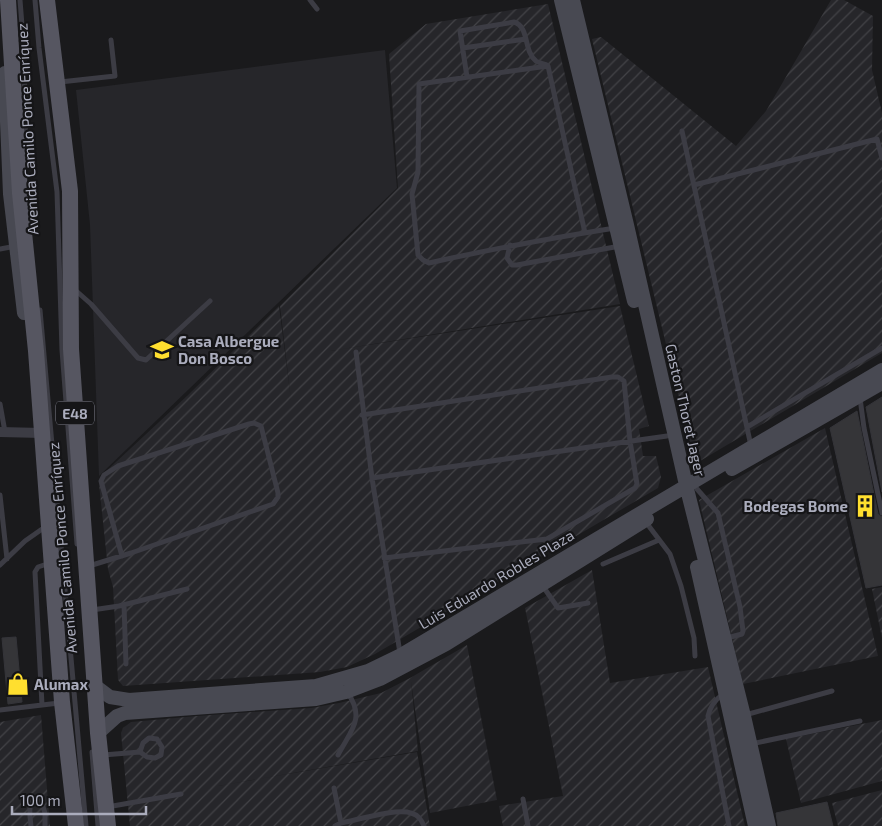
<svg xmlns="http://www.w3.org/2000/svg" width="882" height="826" font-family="'Exo 2',sans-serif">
<defs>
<pattern id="industrial-furrows" width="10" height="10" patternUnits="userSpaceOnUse" patternTransform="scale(1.25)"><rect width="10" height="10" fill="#26262a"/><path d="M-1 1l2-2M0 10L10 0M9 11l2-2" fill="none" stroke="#434347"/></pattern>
</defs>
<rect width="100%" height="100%" fill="#1a1a1c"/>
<path fill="#26262a" d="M385,50L397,188L99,476L90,225L76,90Z"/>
<path fill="url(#industrial-furrows)" d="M831,0H844L873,16L872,70L882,113V353L695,464L592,39L601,37L736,146L766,111Z
M548,4L620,304L330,351L620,306L649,426L639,429L643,456H656L661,477L658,488L375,654L347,667L320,672L123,686L118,680L113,587L176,571L113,587L108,569L99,484L102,475L187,396L279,306L291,400L280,306L398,188L389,54L426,24Z
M825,428L878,656L743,684L699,500Z
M592,570L610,683L708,667L745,826H503L499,806L563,796L525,608Z
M882,587V638L872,589Z
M467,645L497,800L430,813L411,681L418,751L218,786L417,752L430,826H130L121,733L123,728L131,722L197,716L311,708L339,703L381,693L410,678Z
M41,715L50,826H0V722Z
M882,720V781L801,803L786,739Z
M882,790V826H838L832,803Z"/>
<path fill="#353538" stroke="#343439" d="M882,397V492L866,407Z
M857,411L878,514L882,517V585L866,588L830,428Z
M16,637L22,702L8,704L2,638Z
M827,802L833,826H778L776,813Z"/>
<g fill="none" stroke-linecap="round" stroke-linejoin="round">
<path stroke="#3c3c44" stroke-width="5" d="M20,0L24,51L26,167
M35,0L39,48L57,192L62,350L77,544
M310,0L317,9
M463,48L526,39
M467,77L460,31L514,22C530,27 523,51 536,61C539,63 544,64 547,65
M60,82L115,76L111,40
M682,131L751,446
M694,185L877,139L882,158
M585,233L548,66L419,84L418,172L412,194L418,255L423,260L429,263C491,249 552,238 615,228
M510,245L507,258L512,265H517L620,246
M0,249L16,246
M74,289L91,304L138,358L146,360L210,301
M40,310L86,826
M356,352L372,478L400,653
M860,398L864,428L882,513
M0,404L5,432
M362,415L612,377H618L624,381L630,441L637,484L635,488L547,539L384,558
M747,427L882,348
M372,478L667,436
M697,489L718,513L740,607L743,631L742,634L727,638
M0,495L7,559
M645,521L670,554L681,586L694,638L695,656
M603,564L659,540
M0,565L25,541L45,527
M89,566L131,553L273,504L278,497V493L261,426L254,423L249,424L118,466L104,475L101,481L122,556
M542,585L558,608L588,603
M124,605L126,664
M92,610L119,606L187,589
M723,694C715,700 710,706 708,716L729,826
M42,705L35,572L38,567L50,563
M0,710L59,703
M745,715L832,691
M751,744L860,721
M92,752L98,826
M103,755L140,752L147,757L155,758L161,755L162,747L157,739L149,738L143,743L140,752
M338,755C351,730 366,718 347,692
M334,788L341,823
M523,799L528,826
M107,807L181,794
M31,826C30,817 26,795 41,801L45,813V826
M335,826L341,823C357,820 397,808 411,813C418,815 421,819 424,826"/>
<path stroke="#3c3c44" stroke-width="10" d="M0,432L42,433"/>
<path stroke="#484952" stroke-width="14" d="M561,0L634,301
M573,0L627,225L686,485L744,716L769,826
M5,73L10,194L24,313
M732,469L882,383
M697,567L755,826
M94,685L110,697L129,700L316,686L368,671L401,655L882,370
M98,733L117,716L125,713L316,699L346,692L380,679L446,644L647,519"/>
<path stroke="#565661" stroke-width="16" d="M8,0L20,193L36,351L62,702L76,826
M47,0L70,191L71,349L98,733L108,826"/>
</g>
<defs>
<symbol id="school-bare" viewBox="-9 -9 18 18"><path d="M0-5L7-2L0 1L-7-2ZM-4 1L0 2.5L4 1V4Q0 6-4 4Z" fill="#ffdf2f" stroke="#151517" stroke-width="2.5" paint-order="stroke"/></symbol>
<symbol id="building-bare" viewBox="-9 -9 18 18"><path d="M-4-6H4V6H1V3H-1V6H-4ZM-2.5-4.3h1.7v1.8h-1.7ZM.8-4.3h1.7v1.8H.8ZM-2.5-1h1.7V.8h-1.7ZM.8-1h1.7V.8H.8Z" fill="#ffdf2f" stroke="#151517" stroke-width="2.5" paint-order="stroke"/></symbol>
<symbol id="shop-bare" viewBox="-9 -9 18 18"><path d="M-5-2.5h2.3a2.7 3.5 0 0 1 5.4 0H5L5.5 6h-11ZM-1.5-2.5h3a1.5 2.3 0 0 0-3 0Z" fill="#ffdf2f" stroke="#151517" stroke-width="2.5" paint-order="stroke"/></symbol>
</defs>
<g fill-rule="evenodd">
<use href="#school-bare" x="146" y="334" width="32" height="32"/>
<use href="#building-bare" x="849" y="490" width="32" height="32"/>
<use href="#shop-bare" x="2" y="668" width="32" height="32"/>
</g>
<g text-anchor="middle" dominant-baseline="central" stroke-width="4.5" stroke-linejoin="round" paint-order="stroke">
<rect fill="#151517" stroke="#7e7f8b" stroke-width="1" x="56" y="401.5" width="38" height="23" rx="4"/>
<g font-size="14" font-weight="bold" fill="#abadbd">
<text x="75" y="413">E48</text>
</g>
<g font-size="15" fill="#abadbd" stroke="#151517">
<text transform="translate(27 129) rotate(-93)">Avenida Camilo Ponce Enríquez</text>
<text transform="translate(686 410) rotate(77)">Gaston Thoret Jager</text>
<text transform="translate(62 548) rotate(-95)">Avenida Camilo Ponce Enríquez</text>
<text transform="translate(496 579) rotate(-31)">Luis Eduardo Robles Plaza</text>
</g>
<g font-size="15" font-weight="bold" fill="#abadbd" stroke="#151517" text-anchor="start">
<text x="178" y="341">Casa Albergue<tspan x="178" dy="17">Don Bosco</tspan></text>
<text x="848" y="506" text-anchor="end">Bodegas Bome</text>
<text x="34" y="684">Alumax</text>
</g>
</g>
<path d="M12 806v8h134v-8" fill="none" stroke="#abadbd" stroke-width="2.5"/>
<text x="20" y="806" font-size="15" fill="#abadbd" stroke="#151517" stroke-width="4" paint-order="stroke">100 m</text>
</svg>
